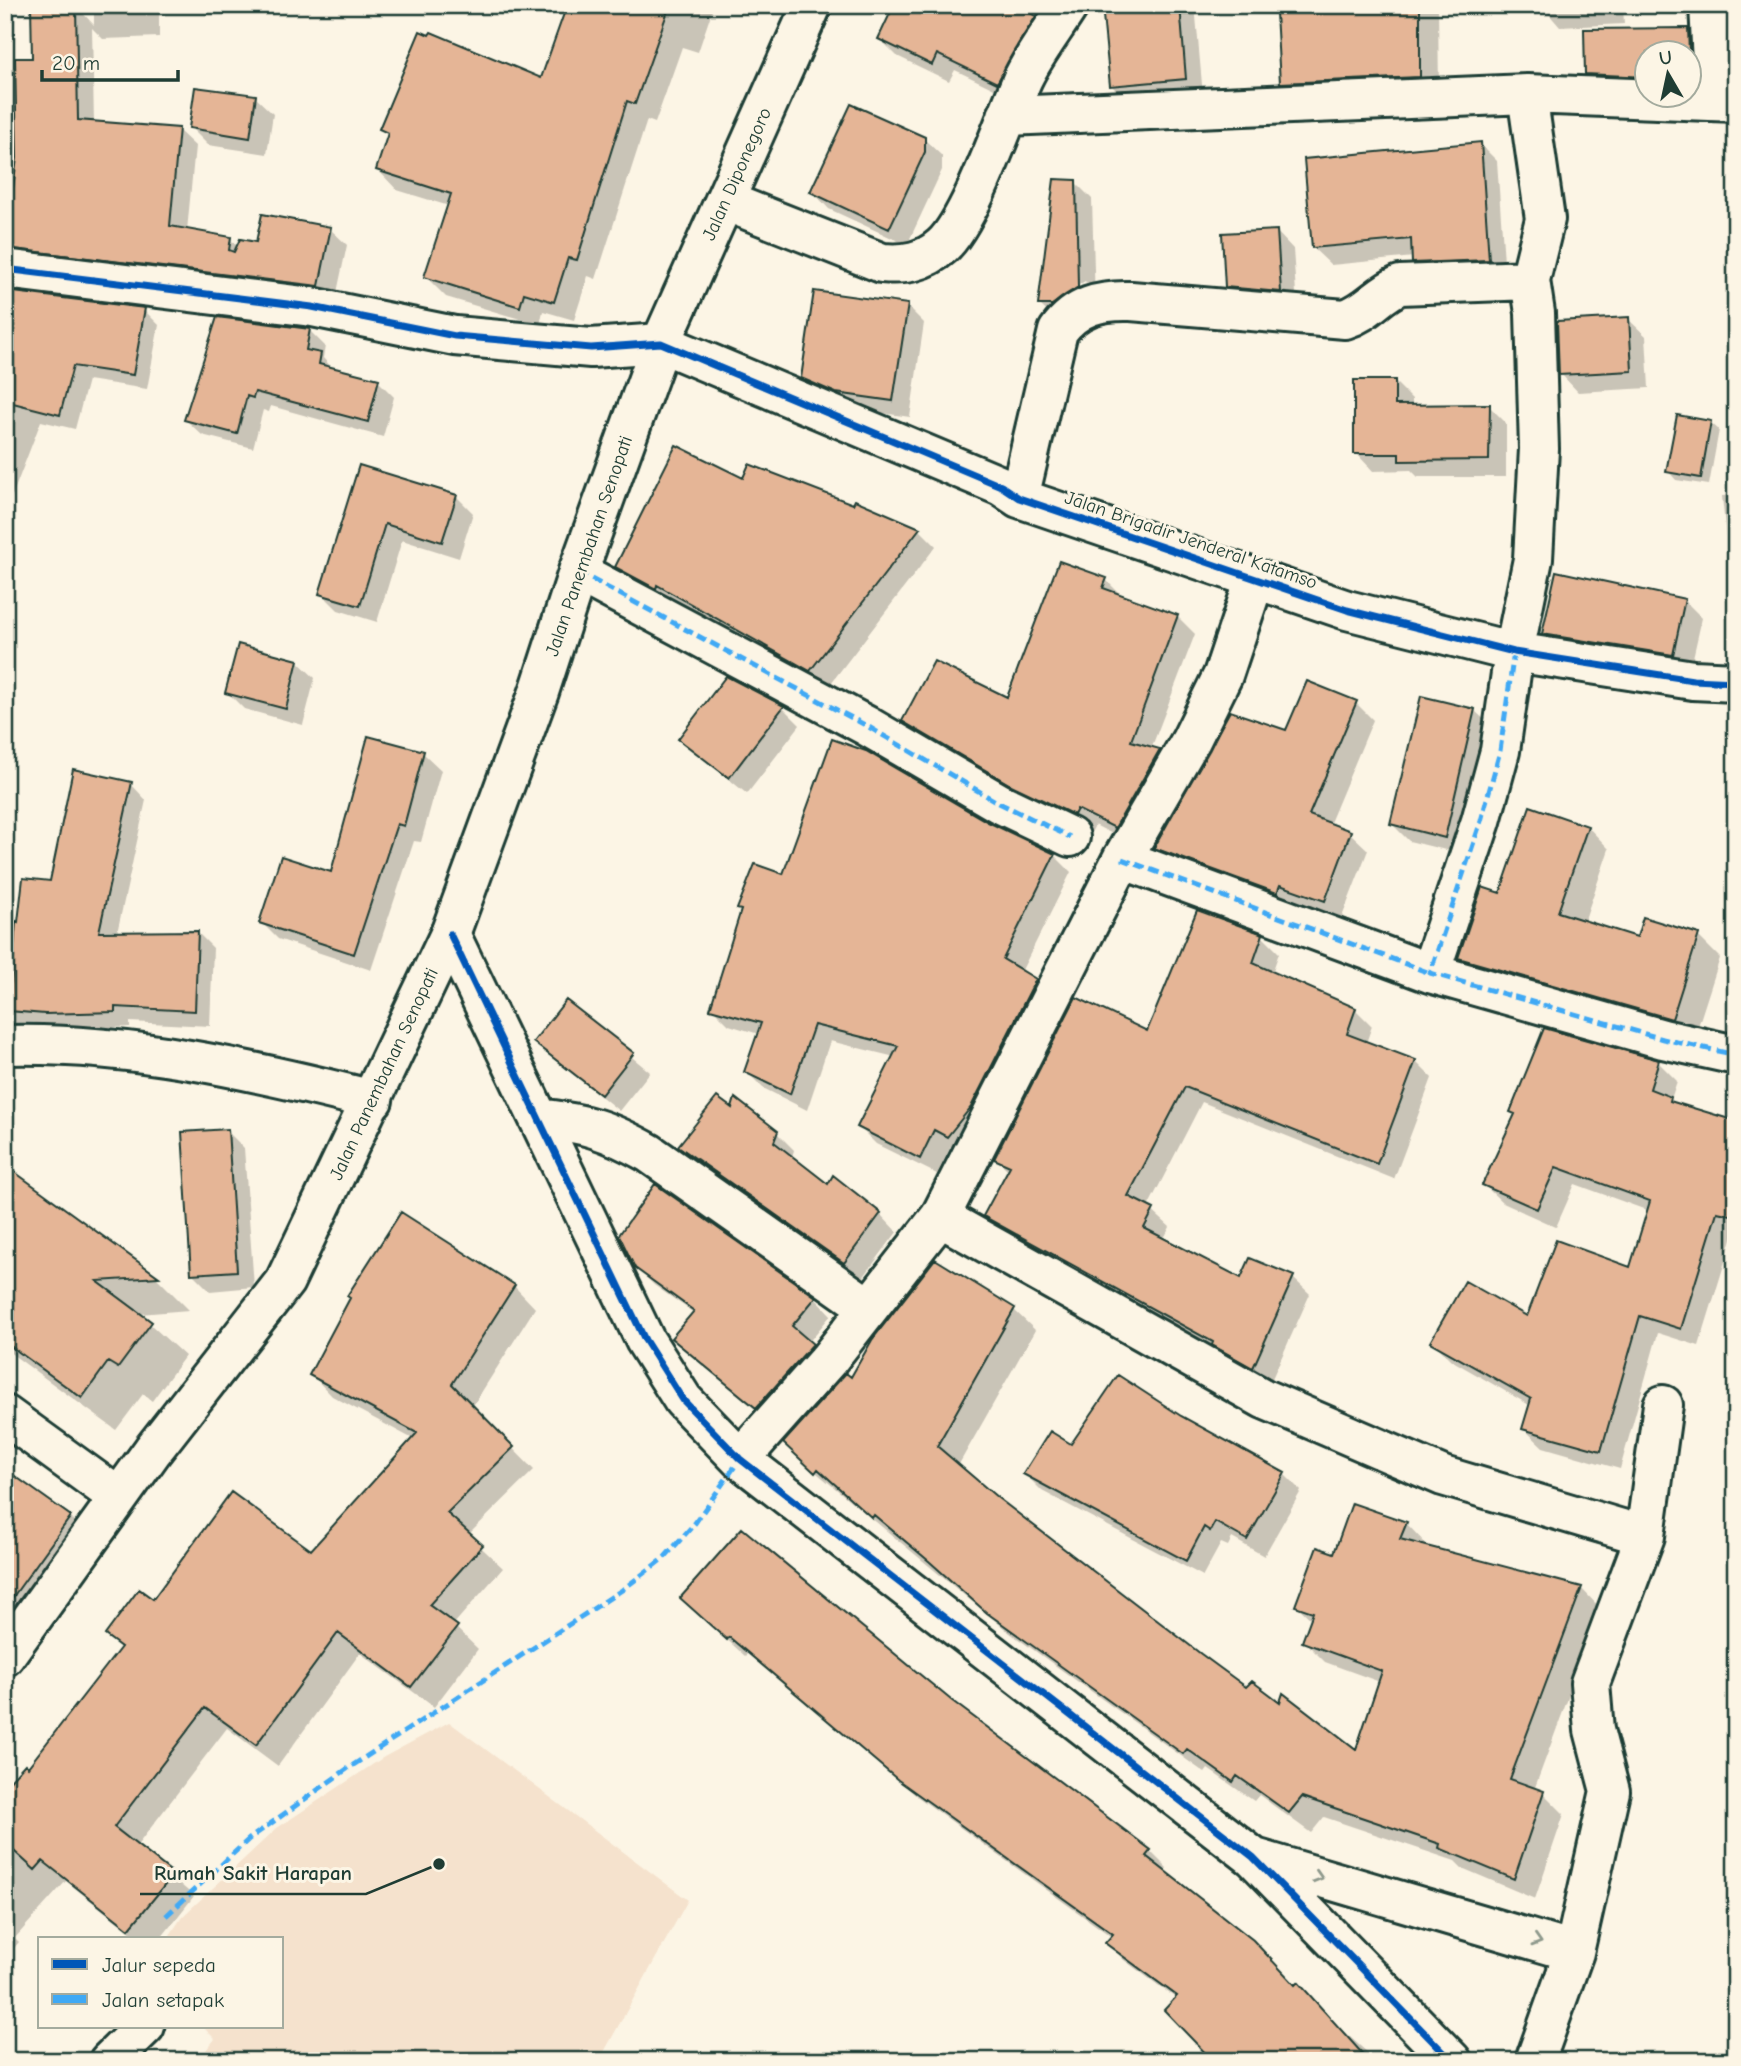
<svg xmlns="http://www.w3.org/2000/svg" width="1741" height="2066" font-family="'Comic Neue',sans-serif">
<rect width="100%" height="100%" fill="#fcf5e5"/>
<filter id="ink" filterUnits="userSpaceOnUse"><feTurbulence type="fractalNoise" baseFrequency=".0143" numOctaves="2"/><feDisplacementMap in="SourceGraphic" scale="14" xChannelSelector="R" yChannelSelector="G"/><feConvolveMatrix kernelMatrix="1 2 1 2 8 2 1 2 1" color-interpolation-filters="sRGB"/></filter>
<g filter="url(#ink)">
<path fill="#f5e2cd" d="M449,1722L688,1900L599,2061H197L215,2039L202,2026H282V1938H168L182,1917L277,1828L384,1757Z"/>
<path fill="#0003" fill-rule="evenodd" d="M75,5L94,25V5H159V37L103,39L92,28L94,123L178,130L195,146L187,231L230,239L238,247L330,229L347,245L335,302L5,265V126L18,128L34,59Z
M584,5H706L712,11L698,52L682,47L655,123L647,120L596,279L588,276L574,320L543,311L540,325L446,297L426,277L449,206L397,190L378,170L388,136L381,129L542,80Z
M1104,5H1195L1203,96L1129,103L1111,85Z
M1277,5H1438L1439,95L1301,101L1282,82Z
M1541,5H1623L1624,24L1560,27Z
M1035,17L1052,34L1015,99L955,70L949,81L897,56L880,39Z
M1688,30L1705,47L1707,95L1688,94V52H1646V93L1604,91L1586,74Z
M255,97L273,114L267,154L208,145L191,128Z
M924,139L942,156V170L907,245L829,209L812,191Z
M1480,144L1497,161L1505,276L1432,279L1414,262V257L1331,265L1313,248Z
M1075,182L1092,199L1095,305L1058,322L1040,305ZM1085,281L1087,284L1058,303V299Z
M1276,231L1293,249L1297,308L1244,304L1227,286Z
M5,290L144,310L159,325L147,389L88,380L75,429L41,421L5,514Z
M907,306L924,323L910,417L854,409L821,395L803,378Z
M1628,319L1646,336L1649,388L1578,392L1561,374Z
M310,331L325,346L323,358L334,370L378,381L394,397L383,437L271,406L269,412L263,410L253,448L202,435L186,420Z
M1394,381L1412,399V407L1489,406L1506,423V477H1418L1411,470L1373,471L1356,453Z
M1710,422L1719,430L1709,485L1676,480L1668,471Z
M360,467L456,496L473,513L459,558L402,540L377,622L338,610L321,593Z
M743,480L854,506L856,502L919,529L936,546L828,687L675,601L673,604L634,584L617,566Z
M1736,495V641L1722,496Z
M1106,580L1123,597L1177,616L1195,634L1151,749L1159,751L1176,768L1132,844L1095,825L1092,831L1028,800L921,738L904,721L1008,700Z
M1684,600L1702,618L1690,671L1562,651L1544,634Z
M297,661L315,678L303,725L244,709L227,692Z
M1356,703L1373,720L1329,825L1350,833L1368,850L1342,917L1297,901L1294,909L1173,864L1156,847L1287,732Z
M783,708L800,725L747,794L680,739Z
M1474,710L1492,727L1462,854L1409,841L1392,824Z
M423,753L441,770L421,842L414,841L371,970L278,939L261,922L332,874Z
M131,784L146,800L117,933L197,932L213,948L210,1026L130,1022V1027L62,1029L15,1025L14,1040L5,1047V958L15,959L51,883Z
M987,823L1054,855L1071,872L1021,972L1052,997L965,1152L951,1146L937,1174L876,1144L859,1127L895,1057L830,1041L807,1110L763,1088L746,1071L759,1034L729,1025L712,1008L742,912L739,908L784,877Z
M1588,827L1609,849L1584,922L1638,939L1698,936L1720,958L1694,1039L1482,980L1460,958Z
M1262,936L1279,953L1272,973L1355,1009L1372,1026L1366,1043L1415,1061L1432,1078L1394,1179L1202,1102L1148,1207L1170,1227L1163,1240L1242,1281L1293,1278L1310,1294L1270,1383L1223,1354L1002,1233L985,1216L1009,1171L996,1158Z
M566,1003L650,1072L619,1111L535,1042Z
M1658,1062L1677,1081L1671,1099L1675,1104L1736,1121L1735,1229L1699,1346L1658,1333L1620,1469L1543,1447L1524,1429L1531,1406L1451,1360L1432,1341L1528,1319L1631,1269L1649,1211L1575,1184L1556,1227L1503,1203L1484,1185L1516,1115L1512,1111Z
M732,1111L777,1133L794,1150L792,1157L829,1186L880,1214L897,1232L862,1279L698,1163L680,1146Z
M227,1131L244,1148L254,1287L210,1291L192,1273Z
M5,1167L157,1278L189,1310L139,1314L185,1356L152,1401L143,1394L116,1430L5,1349Z
M636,1267L815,1298L831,1315L808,1343L828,1362L774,1423L674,1338L694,1313L654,1285Z
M514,1286L535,1308L472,1407L534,1470L468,1535L503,1568L453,1625L478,1649L434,1707L360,1653L278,1766L227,1728L136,1847L194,1896L161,1938H138L66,1881L15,1938L19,1942L5,1959V1789L28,1769L122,1649L107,1635L153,1601L311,1553L413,1439L332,1396L311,1374Z
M1014,1310L1035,1330L958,1466L996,1499L1247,1689L1281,1705L1357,1752L1380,1682L1325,1662L1304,1641L1312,1620L1297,1606L1335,1555L1406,1523L1426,1544L1425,1548L1581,1588L1601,1609L1534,1790L1543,1793L1564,1814L1535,1899L1462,1868L1455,1861L1324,1817L1311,1833L1259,1795L1254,1801L1208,1769L1205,1773L1010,1633L806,1464L851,1380Z
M1180,1417L1284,1474L1301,1491L1264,1556L1232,1538L1228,1546L1221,1543L1203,1576L1042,1491L1025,1474L1072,1446Z
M5,1468L70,1517L87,1534L30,1614L5,1597Z
M700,1615L950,1702L1150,1851L1167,1868L1164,1872L1377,2061H1218L1177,1999L1124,1960L1107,1943L1112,1937L918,1797L748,1653L745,1656Z"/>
<path fill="#e5b596" stroke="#1f3d34" stroke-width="2" d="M31,5H76L78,120L179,128L170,226L231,237L229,250L234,252L240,239L256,242L262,214L331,227L319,286L5,248L17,158L15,58H32Z
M567,5H670L635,104L627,101L577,260L568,258L554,302L524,293L520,307L424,277L451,194L376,170L388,133L379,129L420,31L429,35L431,32L541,78Z
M894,5H1015L1036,16L997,83L937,54L932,65L878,39Z
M1102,5H1180L1186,79L1110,86Z
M1379,5H1420V77L1280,83L1276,13Z
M1688,28L1690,78L1689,52H1647V77L1585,74L1584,29Z
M1732,28H1736V73H1734Z
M195,87L256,95L250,138L189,128Z
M851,104L925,137V152L889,229L810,192Z
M1481,142L1489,260L1412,263L1411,239L1312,248L1304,159Z
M1054,179L1076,180L1078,287L1052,305H1038Z
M1277,230L1281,292L1225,287L1222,233Z
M5,291L145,308L133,375L73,366L60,415L5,401Z
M814,291L908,304L893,401L836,393L801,378Z
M217,317L310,329L306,350L321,353L319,364L379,379L368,422L255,392L253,398L247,396L237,434L184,420Z
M1629,317L1632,371L1559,375L1557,321Z
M1354,380H1395V405L1490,404L1489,460L1399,461V454H1354Z
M1677,415L1711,421L1701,478L1666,472Z
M676,445L743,478L749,464L853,504L855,500L920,528L810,671L657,585L656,589L615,567Z
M359,465L457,495L442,542L385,524L360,606L319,594Z
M1059,561L1107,578L1103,588L1178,615L1131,741L1160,749L1115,828L1077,809L1074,815L1009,784L902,721L934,661L1007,697Z
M1556,571L1685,599L1673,655L1542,634Z
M238,644L298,660L286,709L225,693Z
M726,676L784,706L729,778L678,739Z
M1307,681L1357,701L1309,815L1351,831L1325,901L1280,885L1277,893L1154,848L1230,711L1286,730Z
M1421,696L1475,709L1445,838L1390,824Z
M368,736L424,751L404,826L397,824L354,954L259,923L281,856L331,872Z
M832,739L866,751L988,822L1055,854L1003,959L1036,979L971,1107L947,1137L934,1130L920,1159L857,1127L898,1046L814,1025L790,1094L744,1072L761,1023L710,1009L741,910L737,909L755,864L783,874Z
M73,769L132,782L99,932L198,931L195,1011L115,1007V1012L45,1014L9,1011L16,921L18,922L23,878L50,881Z
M1530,806L1588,826L1558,912L1637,937L1643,917L1699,934L1672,1019L1458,958L1482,887L1500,893Z
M1197,910L1263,934L1253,963L1356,1008L1347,1034L1416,1060L1377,1164L1185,1087L1128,1196L1154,1209L1144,1228L1241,1278L1250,1258L1294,1276L1253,1368L1212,1345L1213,1342L983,1216L1010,1166L994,1159L1076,997L1147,1031Z
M566,1000L634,1053L601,1095L533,1042Z
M1544,1028L1659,1060L1650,1089L1671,1097L1670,1101L1736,1121V1216L1717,1212L1681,1329L1640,1316L1601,1451L1522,1429L1531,1399L1430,1342L1465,1281L1527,1316L1556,1240L1630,1267L1650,1201L1556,1167L1537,1209L1482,1185L1515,1114L1510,1112Z
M717,1097L732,1108L735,1098L778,1131L774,1142L828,1184L833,1175L881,1213L844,1263L678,1146Z
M228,1129L237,1271L191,1274L182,1132Z
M5,1165L159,1277L97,1281L152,1322L118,1368L108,1362L82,1398L5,1342Z
M655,1184L816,1297L792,1326L813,1344L756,1408L671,1338L694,1311L635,1268L619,1235Z
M401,1212L515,1285L452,1384L514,1447L447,1513L483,1545L429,1605L458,1626L411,1687L338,1633L256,1745L205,1708L114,1827L174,1874L129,1929L43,1861L35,1870L5,1843V1786L25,1764L28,1767L121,1647L105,1635L139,1589L153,1599L231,1492L311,1550L417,1433L309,1375L350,1298L347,1296Z
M935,1259L1015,1308L937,1446L998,1498L1201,1654L1246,1687L1252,1681L1280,1702L1283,1693L1356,1749L1382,1671L1302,1642L1313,1612L1295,1606L1317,1547L1334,1553L1352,1503L1407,1522L1400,1539L1582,1587L1510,1779L1544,1791L1514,1879L1439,1848L1440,1844L1302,1797L1289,1813L1237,1776L1233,1782L1187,1749L1183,1754L987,1613L930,1562L874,1515L872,1518L818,1469L815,1473L783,1443L846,1373L851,1377L872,1340Z
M1118,1375L1181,1416L1285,1473L1247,1540L1215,1522L1210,1531L1204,1527L1186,1561L1023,1474L1050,1431L1071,1444Z
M5,1469L71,1516L5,1608Z
M742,1528L951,1700L1151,1850L1146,1856L1253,1940L1295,1985L1298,1982L1369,2061H1213L1164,2010L1177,1996L1105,1943L1113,1934L898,1780L729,1637L727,1640L680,1598Z"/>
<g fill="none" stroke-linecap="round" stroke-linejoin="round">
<defs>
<path id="minor" d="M1709,5L1714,101
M1527,94L1545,219L1530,280L1535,313L1539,449L1533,559L1514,652L1500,751L1481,821L1430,973L1663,1039L1736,1055
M1007,116L1527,94L1736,102
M725,201L882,263C905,265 924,262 942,246C971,220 1005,118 1023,78C1035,53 1054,29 1069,5
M5,269L312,307L455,336L591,348L661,343L1001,486L1019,498L1347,610L1514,652L1693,680L1736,682
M1019,498L1058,331C1076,306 1100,300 1131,301L1345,319C1368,312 1378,294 1400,285L1530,280
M578,572L867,726L999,803L1070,837
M1122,859L1430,973
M450,934L645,1340L683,1400L740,1459L1253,1857L1452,2061
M5,1045C129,1042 254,1070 373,1100
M539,1118C587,1124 606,1129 649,1153L868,1307
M940,1217L1264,1399L1443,1476L1645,1536
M5,1415L118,1497
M740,1459L829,1359L940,1217L1122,859L1191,740L1223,675L1255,579
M1255,1858L1574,1952
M109,2061L145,2026
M1535,2061L1574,1952L1610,1791L1594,1730L1590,1683L1645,1536L1663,1405"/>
<path id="major" d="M5,1656L153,1450L285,1281L450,934L539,692L578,572L661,343L812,5"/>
</defs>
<use href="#minor" stroke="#1f3d34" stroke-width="44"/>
<use href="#major" stroke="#1f3d34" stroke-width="44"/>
<use href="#minor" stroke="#fcf5e5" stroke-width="38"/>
<use href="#major" stroke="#fcf5e5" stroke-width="38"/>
<path stroke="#3fa9f5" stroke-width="5" stroke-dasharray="10 5" stroke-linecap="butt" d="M578,572L867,726L999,803L1070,837
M1514,652L1500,751L1481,821L1430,973L1663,1039L1736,1055
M1122,859L1430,973
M166,1916L249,1839L347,1769L622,1590L665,1557L695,1523L740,1459"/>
<defs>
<path id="cycleway" d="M5,269L312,307L455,336L591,348L661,343L1001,486L1019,498L1347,610L1514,652L1693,680L1736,682
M450,934L645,1340L683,1400L740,1459L1253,1857L1452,2061"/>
</defs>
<use href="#cycleway" stroke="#fcf5e5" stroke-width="11"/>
<use href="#cycleway" stroke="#0057b8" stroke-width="7"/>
</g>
<defs><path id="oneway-chevron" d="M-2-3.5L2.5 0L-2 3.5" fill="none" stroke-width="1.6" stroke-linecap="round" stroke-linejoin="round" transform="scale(1.75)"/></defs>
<g stroke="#8e998c">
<use href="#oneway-chevron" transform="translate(1318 1877) rotate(17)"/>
<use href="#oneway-chevron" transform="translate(1537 1941) rotate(17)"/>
</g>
</g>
<g text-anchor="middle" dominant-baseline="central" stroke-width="6" stroke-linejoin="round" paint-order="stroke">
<g font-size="19" fill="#1f3d34" stroke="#fcf5e5">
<text transform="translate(737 174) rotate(-66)">Jalan Diponegoro</text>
<text transform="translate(1191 540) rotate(19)">Jalan Brigadir Jenderal Katamso</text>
<text transform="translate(589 546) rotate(-71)">Jalan Panembahan Senopati</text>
<text transform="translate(384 1074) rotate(-65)">Jalan Panembahan Senopati</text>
</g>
</g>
<path fill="none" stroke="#1f3d34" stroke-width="2.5" d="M439 1864L366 1894H140"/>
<circle fill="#1f3d34" stroke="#fcf5e5" stroke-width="2.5" cx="439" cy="1864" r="7"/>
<g font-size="21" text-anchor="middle" font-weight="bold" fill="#1f3d34" stroke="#fcf5e5" stroke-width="6" stroke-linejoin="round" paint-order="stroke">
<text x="253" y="1880">Rumah Sakit Harapan</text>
</g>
<rect width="1741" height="2066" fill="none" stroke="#fcf5e5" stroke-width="28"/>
<rect x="14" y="14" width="1713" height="2038" fill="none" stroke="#1f3d34" stroke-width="2.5" filter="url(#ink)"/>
<rect x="38" y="1937" width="245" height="91" fill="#fcf5e5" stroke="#a4ab9e" stroke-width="2"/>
<rect x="52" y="1959" width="35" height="10" fill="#0057b8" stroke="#a4ab9e" stroke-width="2"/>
<text x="102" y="1972" font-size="21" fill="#1f3d34">Jalur sepeda</text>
<rect x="52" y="1994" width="35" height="10" fill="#3fa9f5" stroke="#a4ab9e" stroke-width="2"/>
<text x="102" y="2007" font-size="21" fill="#1f3d34">Jalan setapak</text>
<g transform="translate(1668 74) rotate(351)"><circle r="33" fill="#fcf5e5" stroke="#a4ab9e" stroke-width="2"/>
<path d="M0-5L12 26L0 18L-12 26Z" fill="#1f3d34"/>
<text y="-10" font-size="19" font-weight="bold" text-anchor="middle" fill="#1f3d34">U</text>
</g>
<path d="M42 70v10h136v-10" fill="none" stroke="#1f3d34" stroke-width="3.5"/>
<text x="52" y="70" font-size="21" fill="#1f3d34" stroke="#fcf5e5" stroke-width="5" paint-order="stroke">20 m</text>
</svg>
